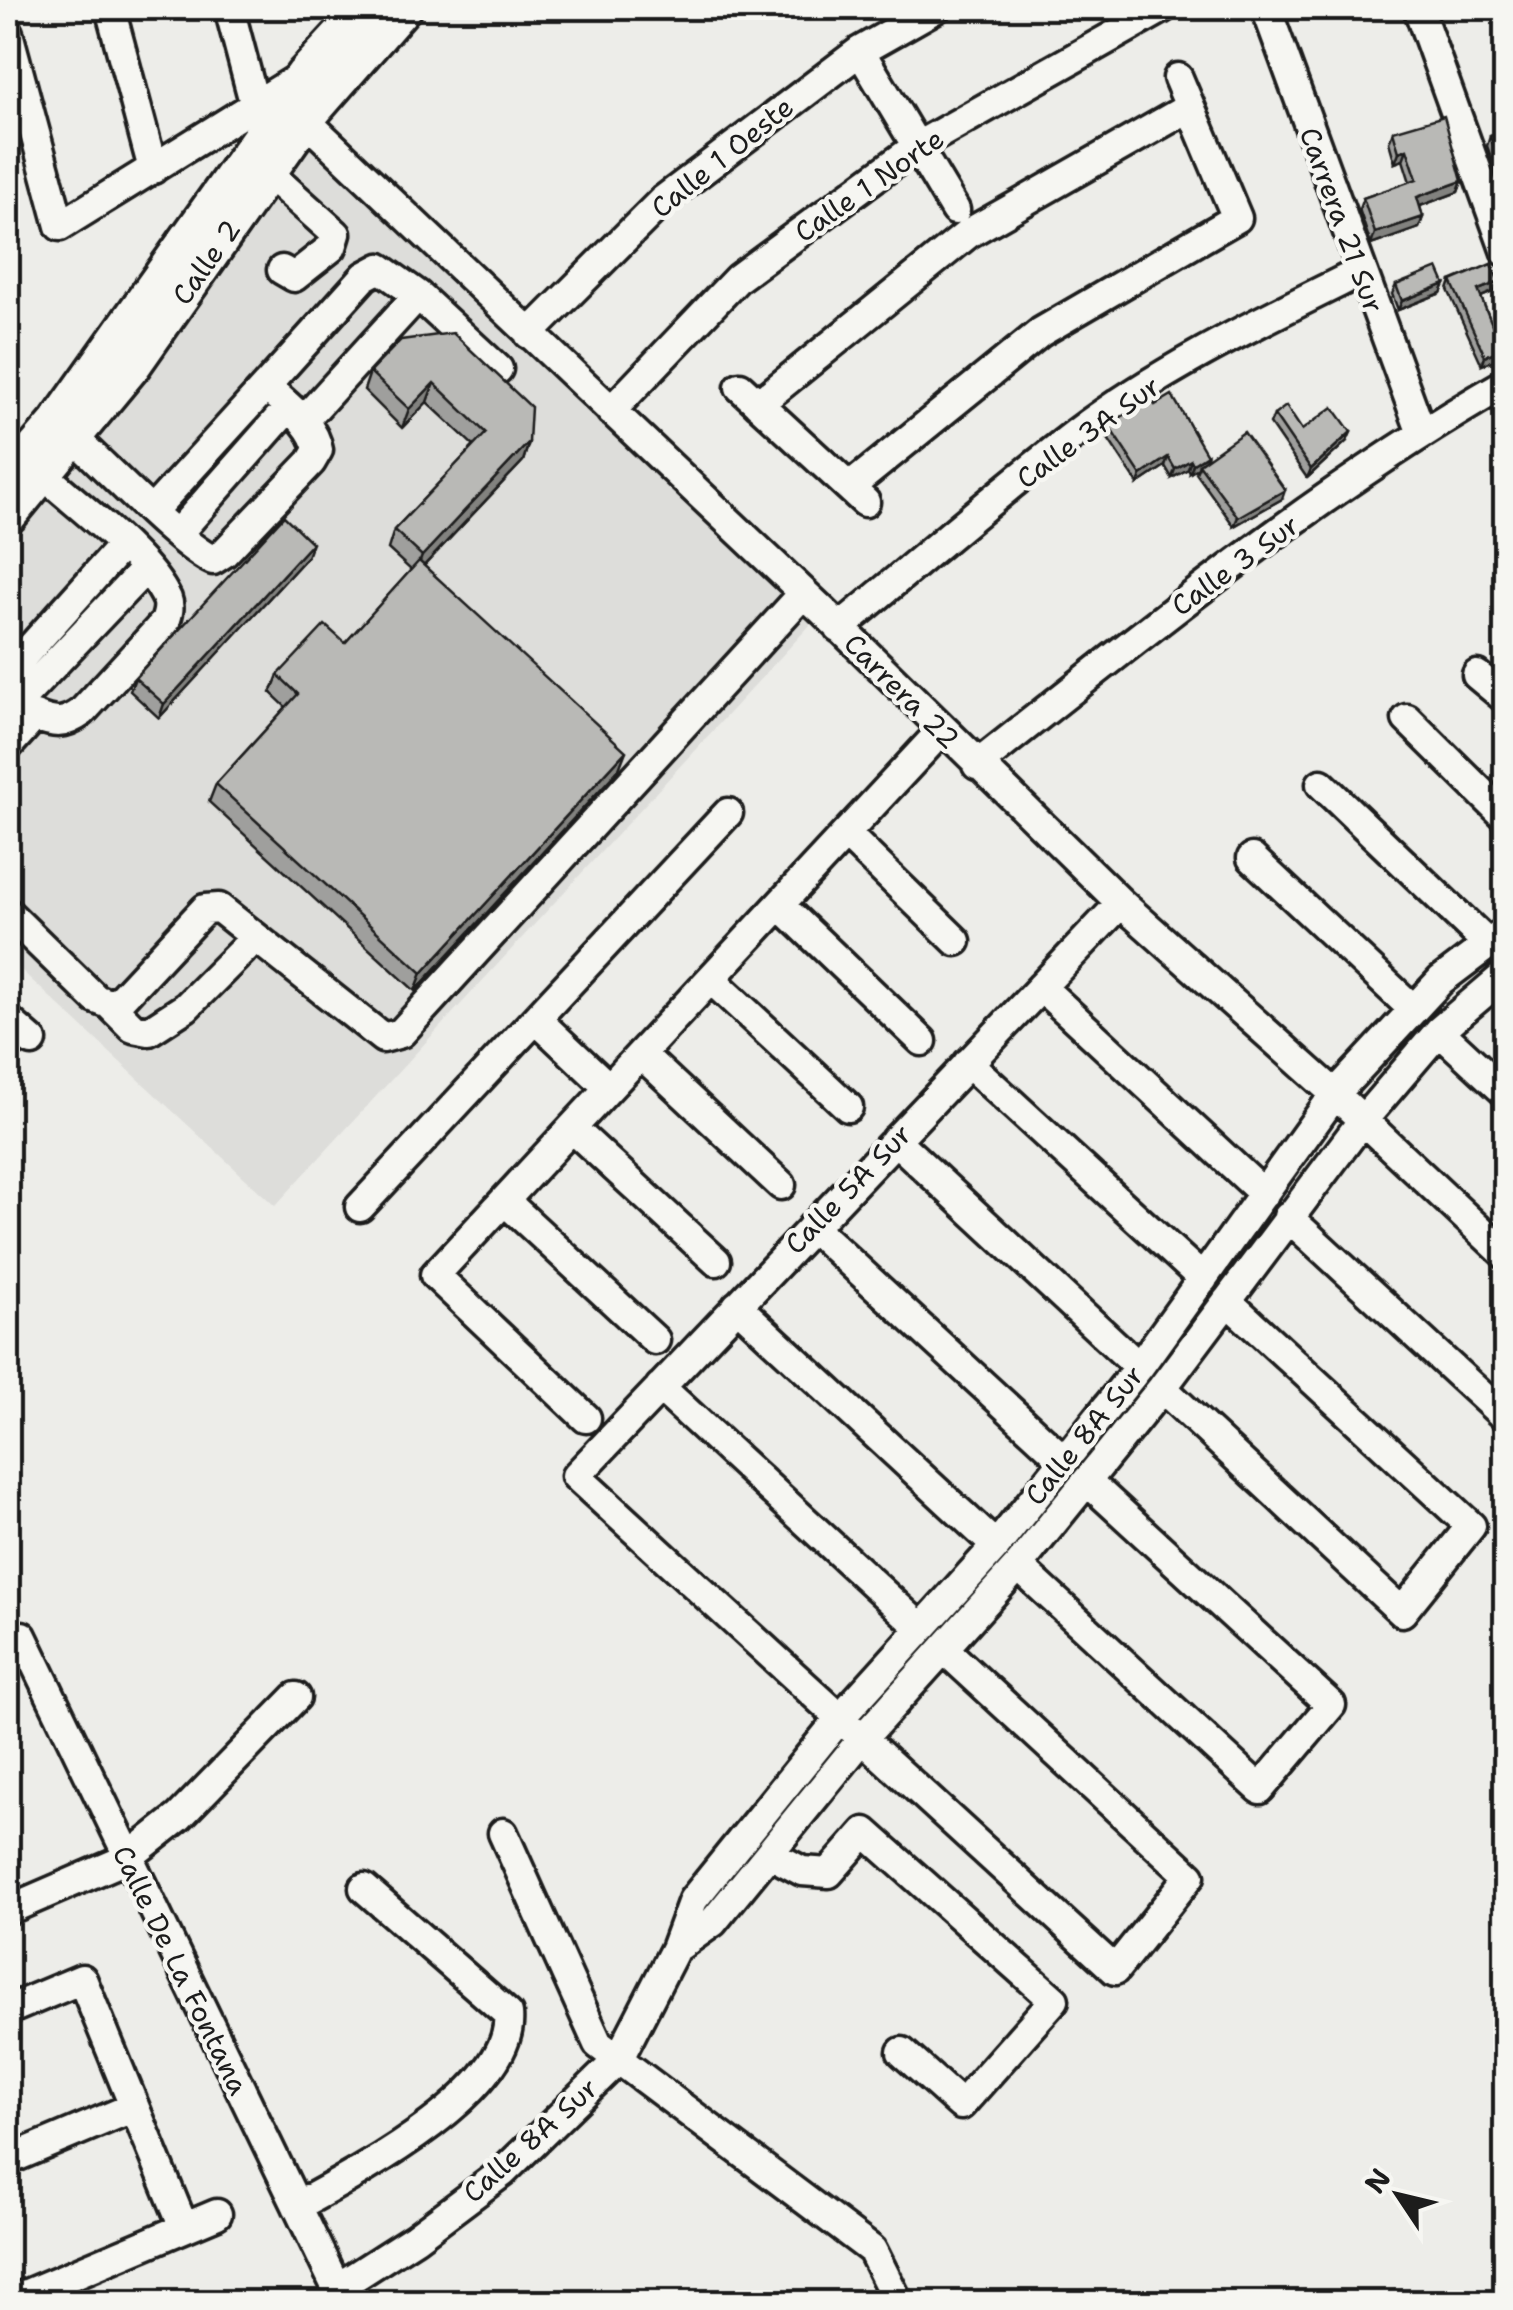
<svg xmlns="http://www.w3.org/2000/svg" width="1513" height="2310" font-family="'Shantell Sans',sans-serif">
<rect width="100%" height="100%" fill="#edede9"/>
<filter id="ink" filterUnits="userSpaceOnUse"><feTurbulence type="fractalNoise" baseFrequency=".01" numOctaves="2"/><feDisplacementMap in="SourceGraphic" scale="20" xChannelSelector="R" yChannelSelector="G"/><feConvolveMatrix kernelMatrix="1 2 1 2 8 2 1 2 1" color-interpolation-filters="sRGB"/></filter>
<g filter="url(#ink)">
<path fill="#ddddda" d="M305,120L823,611L275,1206L8,958V516Z"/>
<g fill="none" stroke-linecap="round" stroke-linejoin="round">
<defs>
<path id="minor" d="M110,8L153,169
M229,8L255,106
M1266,8L1421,431
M1418,8L1506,252
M8,33L60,226L297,79
M860,51L955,210
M305,120L823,611L1121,903L1335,1094L1506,1255
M268,173L336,234L332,247L294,277L282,270
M529,334L662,201L860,51L936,8
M266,386L365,276L380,268L418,295
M740,387L865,502
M758,404L969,233L1190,107
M611,411L738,278L916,147L1163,8
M303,421L418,295L498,369
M75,439C104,465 183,548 213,560L224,553L311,462L318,450C314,423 284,404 266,386L153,510
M850,487L1041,332L1237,218L1178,78
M178,533L288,408
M839,628C917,564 994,496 1075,434C1162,368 1263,320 1360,272
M8,673L121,547
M1477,675L1506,699
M19,701L145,569
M1407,719L1506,817
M8,746L35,716C55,724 64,725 82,712L165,622C168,614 170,607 167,599C147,556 80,508 44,475
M977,765C1148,630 1317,491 1506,383
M1321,784L1488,944
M846,834L956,941
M1252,858L1413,1009
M780,905L922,1041
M8,913L96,999L109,1004L119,1001L205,909L219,908L383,1038L401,1033L804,593
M711,979L848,1107
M1041,987L1264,1194
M109,1004L133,1028L149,1031L186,1007L255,938
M536,1019L609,1088
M8,1020L32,1041
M1439,1031L1506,1093
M641,1054L781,1185
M968,1063L1203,1279
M572,1128L716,1261
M895,1140L1139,1367
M505,1201L655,1340
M360,1207L728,813
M1288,1217L1506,1418
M812,1227L1064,1460
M737,1306L996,1546
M660,1387L921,1628
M1162,1388L1402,1612L1471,1526L1227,1301
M586,1418L435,1275L942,730
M1018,1566L1260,1789L1331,1705L1087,1481
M22,1636L343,2301
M944,1649L1190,1876L1115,1970L576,1476L1121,903
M503,1833L598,2044L872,2250L895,2296L894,2302
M770,1854L802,1871L829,1873L865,1832L1054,2000L961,2105L902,2052
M8,1910L126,1859L179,1817L296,1697
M675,1949L713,1922L862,1739L1018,1566L1162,1388L1363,1120L1439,1031L1506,974
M8,2010L82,1979L184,2228
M8,2160L134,2107
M297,2206C354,2175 516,2090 508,2014L364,1888
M337,2288L415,2238L503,2172L618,2060L675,1949L693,1900L840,1718L996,1546L1139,1367L1335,1094L1441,980L1506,931
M8,2302L217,2214"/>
<path id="major" d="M8,480L57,423L304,75L366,8
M8,516L133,365L305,120L403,8"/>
</defs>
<use href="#minor" stroke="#1c1c1c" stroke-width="35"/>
<use href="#major" stroke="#1c1c1c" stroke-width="42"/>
<use href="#minor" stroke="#f6f6f2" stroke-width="28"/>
<use href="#major" stroke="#f6f6f2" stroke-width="35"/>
</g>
<path fill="#9f9f9d" stroke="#1c1c1c" stroke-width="2.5" d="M1393,131L1462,181L1458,192L1420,206L1423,217L1419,228L1371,245L1359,209L1363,198L1410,182L1403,160L1395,163L1389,142Z
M1506,131V199L1487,146L1490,136Z
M1451,281L1499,282L1495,291L1481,297L1502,349L1499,358L1482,365L1448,290Z
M1445,284L1441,293L1398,310L1392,294L1396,285Z
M401,340L529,442L523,461L424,566L619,769L415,991L209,802L216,784L286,707L271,693L278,675L345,643L411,570L388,549L394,530L474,446L427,402L402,428L364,390L370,372Z
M1155,405L1207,455L1206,459L1282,499L1234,526L1196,473L1198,468L1190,473L1188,469L1172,478L1165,466L1138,484L1105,434L1108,425Z
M1274,415L1302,430L1351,432L1347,441L1307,478L1270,424Z
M307,557L159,718L130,691L135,678Z"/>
<path fill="#82827f" stroke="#1c1c1c" stroke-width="2.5" d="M1407,149L1403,160L1395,163L1399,152Z
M1462,181L1458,192L1412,209L1417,197Z
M1423,217L1419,228L1371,245L1375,233Z
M1499,282L1495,291L1474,300L1478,290Z
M1445,284L1441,293L1398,310L1402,301Z
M1502,349L1499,358L1482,365L1485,356Z
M434,383L427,402L402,428L409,409Z
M1351,432L1347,441L1307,478L1311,469Z
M529,442L523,461L415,575L422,556Z
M1207,455L1204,464H1199L1198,468L1190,473L1193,464Z
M1168,457L1165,466L1138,484L1141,475Z
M1191,460L1188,469L1172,478L1175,469Z
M1285,490L1282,499L1234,526L1238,517Z
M312,543L307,557L159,718L164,704Z
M626,751L619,769L415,991L422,973Z"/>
<path fill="#b9b9b6" stroke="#1c1c1c" stroke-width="2.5" d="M1444,116L1462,181L1417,197L1423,217L1375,233L1363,198L1417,179L1407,149L1399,152L1393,131Z
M1506,131V180L1490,136Z
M1491,264L1499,282L1478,290L1502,349L1485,356L1451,281Z
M1438,268L1445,284L1402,301L1396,285Z
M453,333L531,407L529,442L422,556L394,530L486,433L434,383L409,409L370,372L401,340Z
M1172,395L1207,455L1193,464L1191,460L1175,469L1168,457L1141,475L1108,425L1151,399L1155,405Z
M1286,406L1302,430L1333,407L1351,432L1311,469L1274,415Z
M1244,432L1285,490L1238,517L1199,464Z
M284,516L312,543L164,704L135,678Z
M419,561L626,751L422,973L216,784L298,694L278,675L325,625L345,643Z"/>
</g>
<g text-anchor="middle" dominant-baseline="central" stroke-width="9" stroke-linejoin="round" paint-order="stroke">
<g font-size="28" fill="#1c1c1c" stroke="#f6f6f2">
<text transform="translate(722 157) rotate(-39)">Calle 1 Oeste</text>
<text transform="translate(869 185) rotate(-35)">Calle 1 Norte</text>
<text transform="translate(1342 220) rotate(70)">Carrera 21 Sur</text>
<text transform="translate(206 262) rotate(-55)">Calle 2</text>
<text transform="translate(1088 432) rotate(-36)">Calle 3A Sur</text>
<text transform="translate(1235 565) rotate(-36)">Calle 3 Sur</text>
<text transform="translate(902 691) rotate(45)">Carrera 22</text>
<text transform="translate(848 1189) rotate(-46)">Calle 5A Sur</text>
<text transform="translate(1084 1435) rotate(-51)">Calle 8A Sur</text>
<text transform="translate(181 1970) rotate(64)">Calle De La Fontana</text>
<text transform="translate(530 2140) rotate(-42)">Calle 8A Sur</text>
</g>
</g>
<rect width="1513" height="2310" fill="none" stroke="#f6f6f2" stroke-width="40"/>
<rect x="20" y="20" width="1473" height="2270" fill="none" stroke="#1c1c1c" stroke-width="4" filter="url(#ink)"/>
<g transform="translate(1398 2195) rotate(305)" stroke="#f6f6f2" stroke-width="8" paint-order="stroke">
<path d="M0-8L18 38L0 25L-18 38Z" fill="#1c1c1c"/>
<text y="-15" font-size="28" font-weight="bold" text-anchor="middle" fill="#1c1c1c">N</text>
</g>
</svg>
